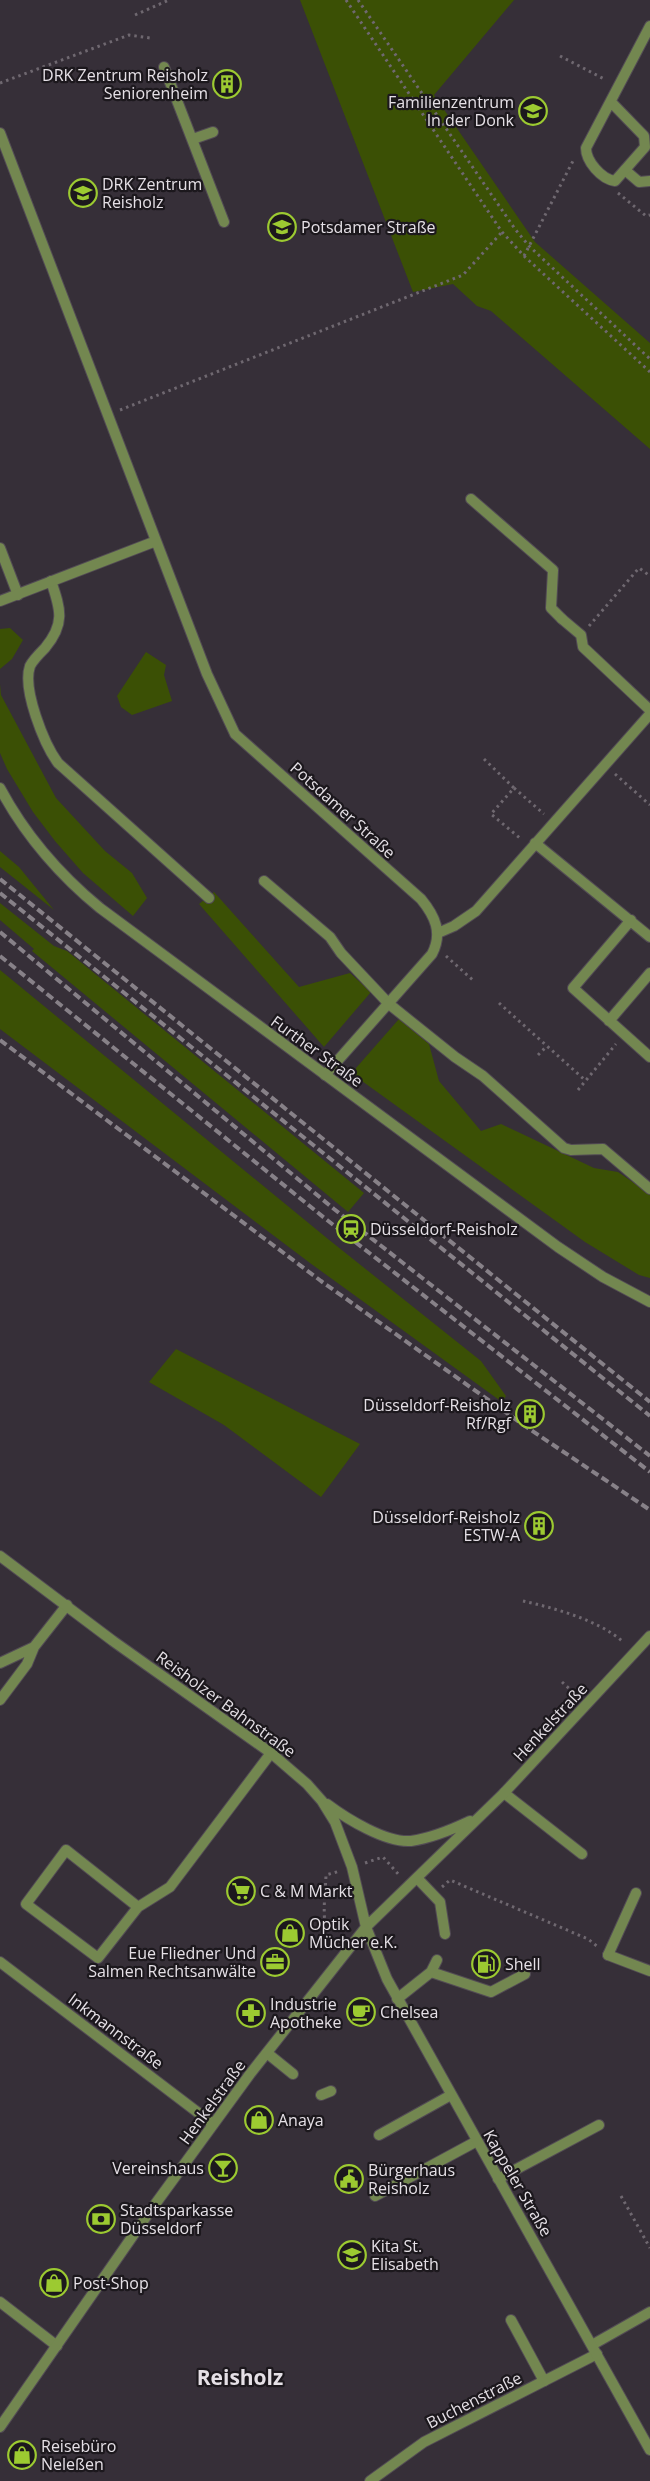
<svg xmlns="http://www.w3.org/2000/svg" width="650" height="2481" font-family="'Open Sans',sans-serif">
<rect width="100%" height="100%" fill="#362f38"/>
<path fill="#3b5005" d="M300,0H514L434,95L535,242L650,343V449L491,311L477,306L453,284L413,292Z
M10,628L23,640L12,659L0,669V629Z
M146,652L166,665L164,675L172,701L132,715L121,707L117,696Z
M0,684L1,695L56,798L105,851L132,873L147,898L133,916L83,873L55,841L33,812L7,769L0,753Z
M0,851L19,867L54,910L0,867Z
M214,892L299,987L350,973L371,992L324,1047L199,904Z
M0,903L54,946L67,951L364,1193L348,1212L32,951L34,949L0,920Z
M0,970L328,1239L481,1361L506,1396L502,1402L310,1263L0,1029Z
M399,1019L429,1044L439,1081L481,1131L501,1124L594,1168L618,1172L650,1194V1278L639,1275L585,1242L355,1076L356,1068Z
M176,1349L360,1444L321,1497L224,1425L149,1382Z"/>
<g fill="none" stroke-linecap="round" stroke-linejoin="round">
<defs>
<path id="service" d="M164,67L224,222
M193,139L213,132
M625,170L639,182L650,181
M471,499L553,570L551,608L562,619
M0,548L18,595
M51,581C61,610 65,624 45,648C40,653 33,660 30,666C22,689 44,744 58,763L209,898
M264,881L330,937L341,953L389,1004L455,1057L483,1076L564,1148L571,1150L603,1149L650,1189
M0,1663L34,1647
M0,1700L27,1664L34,1647L67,1605
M504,1793L582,1854
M417,1878L440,1902L445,1934
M138,1907L66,1850L26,1904L98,1958L138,1907L170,1887L271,1753
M608,1955L636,1893
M431,1972L491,1992L525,1974
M397,1999L431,1972L437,1960
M267,2053L293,2074
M321,2095L331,2091
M379,2135L451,2095
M498,2179L599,2125
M375,2196L477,2141
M511,2320L544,2381"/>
<path id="minor" d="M611,102L644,136L645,147L615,181C601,179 586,161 586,148L650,26
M0,133L207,674L235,734L421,899C435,916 443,933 432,954L325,1075
M0,601L156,541
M562,619L581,635L583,647L650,710
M535,843L650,937
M631,920L573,988L650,1057
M438,933L454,926L476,911L650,714
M609,1021L650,973
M608,1955L650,1971
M0,1962L213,2124
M0,2302L57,2346
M592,2345L650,2312
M370,2481L424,2442L597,2354"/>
<path id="tertiary" d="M0,788C24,833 60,875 100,908L558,1247L603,1277L650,1302
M0,1556L113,1641L271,1753L307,1784L322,1801L335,1822L352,1867L366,1927L387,1979L650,2450
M327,1804C347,1819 386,1843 411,1841C432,1838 451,1830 470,1821
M0,2427L148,2214L250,2074L366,1927L504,1793L650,1636"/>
</defs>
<use href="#service" stroke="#524b54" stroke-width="12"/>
<use href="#minor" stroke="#524b54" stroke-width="12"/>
<use href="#tertiary" stroke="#524b54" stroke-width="12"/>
<path stroke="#6f6870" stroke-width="3" stroke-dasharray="2.5 4" stroke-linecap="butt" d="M346,0L502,232L524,256L650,372
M358,0L515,229L529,246L650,359
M135,15L169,0
M560,56L606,80
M0,83L129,35L150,38
M618,193L646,216L650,215
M524,256L574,159
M120,410L463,275L502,232
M589,626L639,568L650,576
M484,759L514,788L491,814L521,839
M615,774L650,805
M514,788L544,814
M446,956L475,982
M499,1003L586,1081
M538,1055L547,1046
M578,1090L616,1044
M523,1601C554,1608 598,1620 622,1641
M562,1682L573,1692
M365,1863L383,1857L400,1876
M442,1887L450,1880L588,1939L598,1947
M333,1949C320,1925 325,1901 326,1875L340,1871
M621,2196L650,2248"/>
<use href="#service" stroke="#738750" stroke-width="10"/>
<use href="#minor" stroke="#738750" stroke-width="10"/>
<use href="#tertiary" stroke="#738750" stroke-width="10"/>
<path stroke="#878188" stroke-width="4" stroke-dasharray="8 4" stroke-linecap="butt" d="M0,879L650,1402
M0,893L650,1416
M0,932L334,1209L650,1456
M0,956L327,1220L650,1472
M0,1040L321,1281L525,1426L650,1510"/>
</g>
<defs>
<symbol id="building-ring" viewBox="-11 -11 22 22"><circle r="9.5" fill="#1c181d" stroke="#9cca31" stroke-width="1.5"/><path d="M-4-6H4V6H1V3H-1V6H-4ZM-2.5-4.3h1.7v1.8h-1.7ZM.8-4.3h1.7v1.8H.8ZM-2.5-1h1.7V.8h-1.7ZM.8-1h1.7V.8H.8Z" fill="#9cca31"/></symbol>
<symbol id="school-ring" viewBox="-11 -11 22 22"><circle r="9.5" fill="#1c181d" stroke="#9cca31" stroke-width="1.5"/><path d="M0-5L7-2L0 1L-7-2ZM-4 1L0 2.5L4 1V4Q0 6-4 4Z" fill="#9cca31"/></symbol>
<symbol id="station-ring" viewBox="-11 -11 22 22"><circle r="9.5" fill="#1c181d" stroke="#9cca31" stroke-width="1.5"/><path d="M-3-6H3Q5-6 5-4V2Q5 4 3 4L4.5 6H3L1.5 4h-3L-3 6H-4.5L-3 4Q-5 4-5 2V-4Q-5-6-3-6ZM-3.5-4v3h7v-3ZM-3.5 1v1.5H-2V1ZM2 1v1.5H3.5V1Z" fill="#9cca31"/></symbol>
<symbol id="supermarket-ring" viewBox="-11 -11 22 22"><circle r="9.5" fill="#1c181d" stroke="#9cca31" stroke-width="1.5"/><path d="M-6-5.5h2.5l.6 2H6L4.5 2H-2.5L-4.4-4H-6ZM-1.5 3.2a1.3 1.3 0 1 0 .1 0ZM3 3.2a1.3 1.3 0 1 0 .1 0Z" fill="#9cca31"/></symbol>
<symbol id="shop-ring" viewBox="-11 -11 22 22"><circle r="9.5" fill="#1c181d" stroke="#9cca31" stroke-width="1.5"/><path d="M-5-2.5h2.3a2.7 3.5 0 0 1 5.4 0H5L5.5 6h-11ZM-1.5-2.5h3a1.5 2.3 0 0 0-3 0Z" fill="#9cca31"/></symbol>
<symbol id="office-ring" viewBox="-11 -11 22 22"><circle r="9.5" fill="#1c181d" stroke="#9cca31" stroke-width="1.5"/><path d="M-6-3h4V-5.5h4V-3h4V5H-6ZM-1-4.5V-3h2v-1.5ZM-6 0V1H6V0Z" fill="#9cca31"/></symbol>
<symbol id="fuel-ring" viewBox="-11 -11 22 22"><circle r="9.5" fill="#1c181d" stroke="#9cca31" stroke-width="1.5"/><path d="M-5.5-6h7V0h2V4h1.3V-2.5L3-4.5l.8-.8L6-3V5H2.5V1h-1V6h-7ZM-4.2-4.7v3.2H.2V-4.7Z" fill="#9cca31"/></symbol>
<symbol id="cafe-ring" viewBox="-11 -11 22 22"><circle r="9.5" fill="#1c181d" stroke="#9cca31" stroke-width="1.5"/><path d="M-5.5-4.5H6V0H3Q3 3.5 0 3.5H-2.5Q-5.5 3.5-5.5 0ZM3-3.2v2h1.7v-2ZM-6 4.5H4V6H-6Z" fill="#9cca31"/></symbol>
<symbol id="pharmacy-ring" viewBox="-11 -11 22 22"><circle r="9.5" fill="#1c181d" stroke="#9cca31" stroke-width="1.5"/><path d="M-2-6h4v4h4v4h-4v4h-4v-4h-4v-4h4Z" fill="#9cca31"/></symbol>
<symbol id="bar-ring" viewBox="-11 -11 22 22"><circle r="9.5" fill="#1c181d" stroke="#9cca31" stroke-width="1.5"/><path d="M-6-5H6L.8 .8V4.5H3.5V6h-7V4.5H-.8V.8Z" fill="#9cca31"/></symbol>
<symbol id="civic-ring" viewBox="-11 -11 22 22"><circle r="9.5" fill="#1c181d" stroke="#9cca31" stroke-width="1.5"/><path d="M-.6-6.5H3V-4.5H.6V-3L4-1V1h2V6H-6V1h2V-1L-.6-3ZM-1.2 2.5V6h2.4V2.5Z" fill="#9cca31"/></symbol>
<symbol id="bank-ring" viewBox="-11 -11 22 22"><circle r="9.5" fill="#1c181d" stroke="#9cca31" stroke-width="1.5"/><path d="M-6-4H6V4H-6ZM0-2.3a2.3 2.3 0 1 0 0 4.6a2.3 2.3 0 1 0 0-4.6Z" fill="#9cca31"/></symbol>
</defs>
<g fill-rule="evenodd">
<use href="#building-ring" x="211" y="68" width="32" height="32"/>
<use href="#school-ring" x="517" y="95" width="32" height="32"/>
<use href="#school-ring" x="67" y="177" width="32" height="32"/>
<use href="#school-ring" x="266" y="211" width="32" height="32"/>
<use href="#station-ring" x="335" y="1213" width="32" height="32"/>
<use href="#building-ring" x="514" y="1398" width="32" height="32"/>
<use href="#building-ring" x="523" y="1510" width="32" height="32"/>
<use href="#supermarket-ring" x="225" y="1875" width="32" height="32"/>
<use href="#shop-ring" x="274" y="1917" width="32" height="32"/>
<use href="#office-ring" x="259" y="1946" width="32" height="32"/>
<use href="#fuel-ring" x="470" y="1948" width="32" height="32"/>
<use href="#cafe-ring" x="345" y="1996" width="32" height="32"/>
<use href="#pharmacy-ring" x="235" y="1997" width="32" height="32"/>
<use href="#shop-ring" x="243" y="2104" width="32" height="32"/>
<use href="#bar-ring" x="207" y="2152" width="32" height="32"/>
<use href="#civic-ring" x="333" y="2163" width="32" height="32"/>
<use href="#bank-ring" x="85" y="2203" width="32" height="32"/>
<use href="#school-ring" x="336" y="2239" width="32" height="32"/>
<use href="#shop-ring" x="38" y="2267" width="32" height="32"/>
<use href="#shop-ring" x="6" y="2439" width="32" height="32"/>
</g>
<g text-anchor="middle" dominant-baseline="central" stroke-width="4.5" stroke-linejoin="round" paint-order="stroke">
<g font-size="16" fill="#e5e0e6" stroke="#1c181d" text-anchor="start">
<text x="208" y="75" text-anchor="end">DRK Zentrum Reisholz<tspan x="208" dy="18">Seniorenheim</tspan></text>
<text x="514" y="102" text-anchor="end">Familienzentrum<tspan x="514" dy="18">In der Donk</tspan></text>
<text x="102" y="184">DRK Zentrum<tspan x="102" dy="18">Reisholz</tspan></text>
<text x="301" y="227">Potsdamer Straße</text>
<text x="370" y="1229">Düsseldorf-Reisholz</text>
<text x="511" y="1405" text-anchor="end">Düsseldorf-Reisholz<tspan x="511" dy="18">Rf/Rgf</tspan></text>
<text x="520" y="1517" text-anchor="end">Düsseldorf-Reisholz<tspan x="520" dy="18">ESTW-A</tspan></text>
<text x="260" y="1891">C &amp; M Markt</text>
<text x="309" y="1924">Optik<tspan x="309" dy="18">Mücher e.K.</tspan></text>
<text x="256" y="1953" text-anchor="end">Eue Fliedner Und<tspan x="256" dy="18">Salmen Rechtsanwälte</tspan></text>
<text x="505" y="1964">Shell</text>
<text x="270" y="2004">Industrie<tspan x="270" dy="18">Apotheke</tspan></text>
<text x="380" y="2012">Chelsea</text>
<text x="278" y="2120">Anaya</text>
<text x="204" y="2168" text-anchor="end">Vereinshaus</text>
<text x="368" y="2170">Bürgerhaus<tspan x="368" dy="18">Reisholz</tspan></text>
<text x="120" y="2210">Stadtsparkasse<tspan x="120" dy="18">Düsseldorf</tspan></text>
<text x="371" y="2246">Kita St.<tspan x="371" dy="18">Elisabeth</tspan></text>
<text x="73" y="2283">Post-Shop</text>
<text x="41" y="2446">Reisebüro<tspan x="41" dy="18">Neleßen</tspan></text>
</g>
<g font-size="16" fill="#e5e0e6" stroke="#1c181d">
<text transform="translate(343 810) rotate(42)">Potsdamer Straße</text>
<text transform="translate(317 1051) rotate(36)">Further Straße</text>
<text transform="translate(226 1704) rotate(36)">Reisholzer Bahnstraße</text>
<text transform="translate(550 1722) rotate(-47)">Henkelstraße</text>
<text transform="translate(116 2031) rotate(37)">Inkmannstraße</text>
<text transform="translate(212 2102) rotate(-54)">Henkelstraße</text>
<text transform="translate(518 2183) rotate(60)">Kappeler Straße</text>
<text transform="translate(474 2400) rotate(-27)">Buchenstraße</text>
</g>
<g font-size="21" font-weight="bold" fill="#e5e0e6" stroke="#1c181d">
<text x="240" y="2377">Reisholz</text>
</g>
</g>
</svg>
